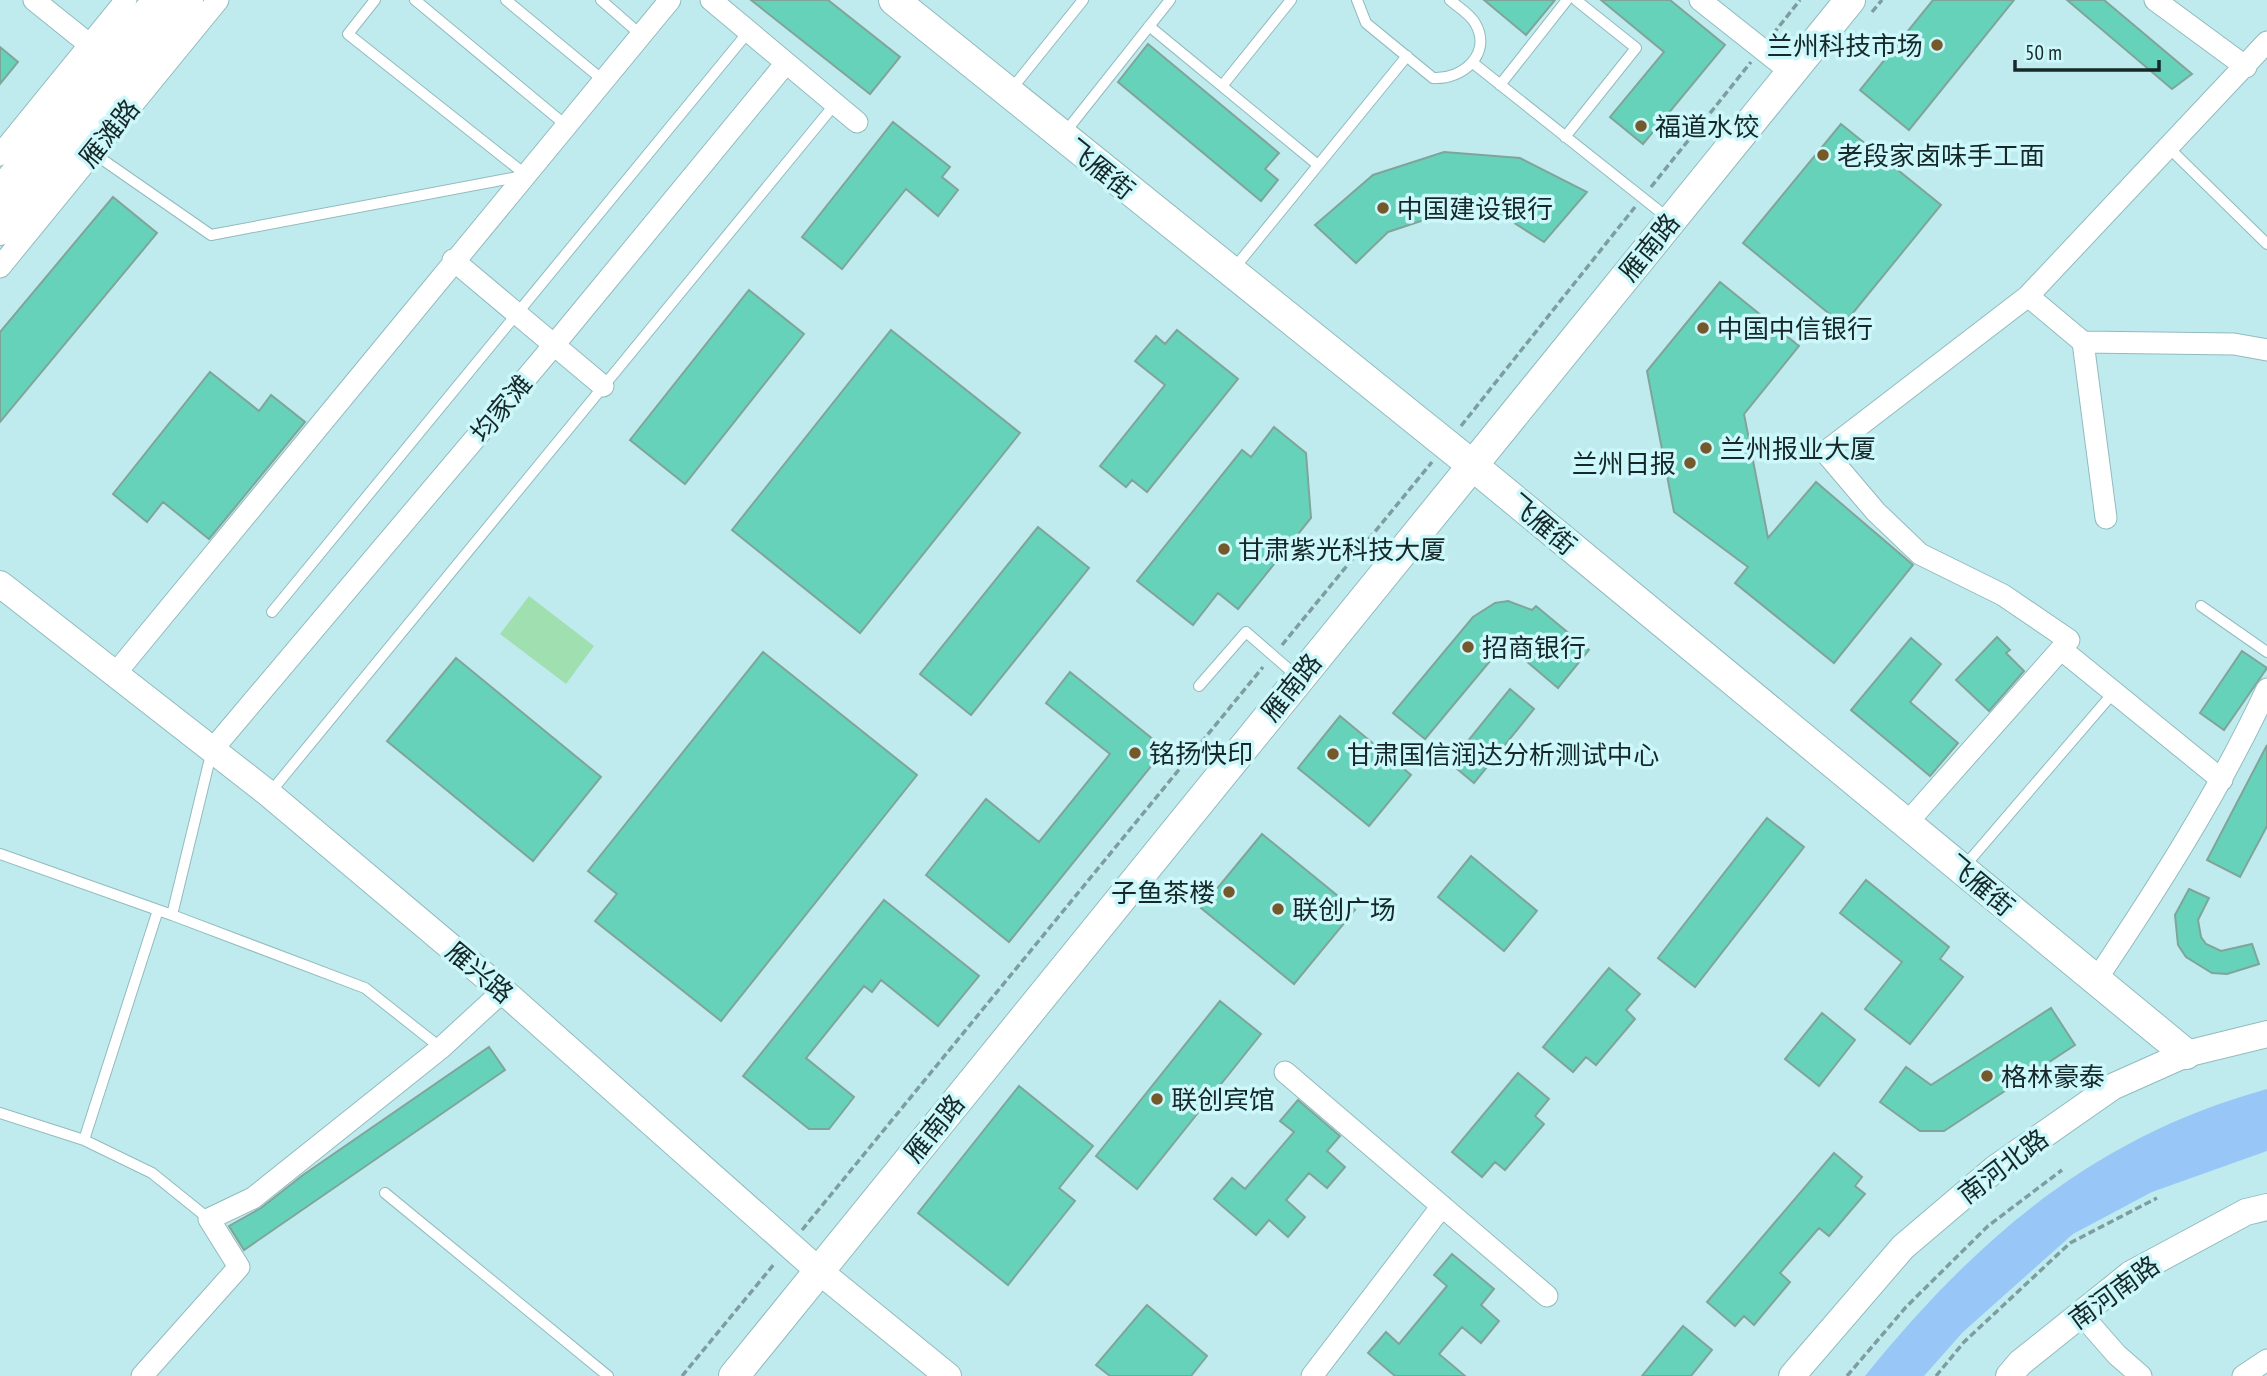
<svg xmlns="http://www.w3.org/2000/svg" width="2267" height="1376" font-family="'PT Sans Narrow','Noto Sans SC',sans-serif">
<rect width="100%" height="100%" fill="#c0ebee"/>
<path fill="#9fdfb0" d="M529,596L594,646L566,684L500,634Z"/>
<path fill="#98c7f7" d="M2267,1089V1151L2152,1192L2073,1234L1963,1332L1924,1376H1865C1976,1239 2093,1137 2267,1089Z"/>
<path fill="#67d2ba" stroke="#7fa59b" stroke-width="2" d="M751,0H828L900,57L870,94Z
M1484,0H1555L1526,35Z
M1601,0H1670L1725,45L1643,144L1610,117L1664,52Z
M1933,0H2014L1909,130L1860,90Z
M2067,0H2104L2192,74L2172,89Z
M1148,44L1279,153L1265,169L1278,180L1261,201L1118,82Z
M0,47L18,62L0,84Z
M893,122L950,167L942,177L958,190L938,216L906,189L842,269L802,237Z
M1841,124L1941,205L1843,325L1743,243Z
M1444,152L1520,158L1587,192L1544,242L1508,219L1445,213L1388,232L1356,263L1315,225L1373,175Z
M113,197L157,233L0,422V332Z
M1720,282L1799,346L1744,414L1768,538L1816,482L1913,565L1834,663L1735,583L1748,567L1674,512L1647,371Z
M749,290L804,334L685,484L630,440Z
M891,330L1020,433L860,633L732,530Z
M1177,330L1238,379L1147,492L1132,480L1126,487L1100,466L1165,385L1135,361L1156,336L1165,344Z
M210,372L259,411L271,395L305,422L209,539L163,502L147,522L113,494Z
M1274,427L1306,453L1311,518L1238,609L1218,593L1193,625L1137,581L1242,450L1251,457Z
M1038,527L1089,568L971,715L920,674Z
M1508,601L1532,610L1536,606L1589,650L1558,688L1505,643L1425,739L1393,713L1473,617L1495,603Z
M1997,637L2010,650L2006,653L2024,671L1989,711L1956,680Z
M1911,638L1941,664L1910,702L1958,743L1930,776L1851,710Z
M2242,651L2267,668L2224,730L2200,713Z
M763,652L917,775L721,1021L595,921L617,894L588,871Z
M456,658L601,777L533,861L387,741Z
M1070,672L1165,749L1009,942L926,875L986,799L1039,842L1110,754L1046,703Z
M1510,689L1534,709L1474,783L1450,763Z
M1340,716L1411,775L1369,826L1298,768Z
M2267,745V826L2240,877L2207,860Z
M1767,818L1804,847L1695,987L1658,958Z
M1262,834L1355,910L1294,984L1201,908Z
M1471,856L1537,911L1504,951L1438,897Z
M1866,880L1949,947L1940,959L1963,977L1910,1044L1865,1009L1902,962L1840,913Z
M2189,889L2209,898L2198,920L2201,937L2206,944L2221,951L2252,944L2259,964L2227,974L2212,973L2186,957L2178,945L2175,915Z
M884,900L979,976L938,1026L881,980L872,992L864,986L806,1058L854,1097L829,1129H809L743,1076Z
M1609,968L1640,994L1626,1010L1635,1019L1596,1065L1586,1057L1573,1072L1543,1047Z
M1220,1001L1261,1034L1137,1189L1096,1156Z
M2051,1008L2075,1045L1944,1131H1920L1880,1102L1906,1067L1931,1085Z
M1822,1013L1855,1040L1819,1086L1785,1059Z
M489,1047L505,1070L244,1250L229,1226L261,1208L303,1175Z
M1518,1073L1549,1099L1535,1116L1544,1124L1505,1170L1495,1162L1482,1177L1452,1152Z
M1019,1086L1093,1146L1059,1188L1075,1201L1008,1285L918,1213Z
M1298,1100L1340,1136L1327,1151L1345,1167L1327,1188L1309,1173L1286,1200L1305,1217L1288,1237L1269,1220L1256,1235L1214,1199L1232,1178L1245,1189L1294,1132L1280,1121Z
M1834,1153L1862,1177L1855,1186L1865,1194L1829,1236L1819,1228L1780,1273L1790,1282L1754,1325L1744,1316L1735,1326L1707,1302Z
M1452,1254L1494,1289L1481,1305L1499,1321L1481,1343L1462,1327L1439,1354L1465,1376H1395L1368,1353L1386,1332L1399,1344L1447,1286L1434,1275Z
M1147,1305L1207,1356L1191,1376H1110L1096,1365Z
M1683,1326L1712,1350L1691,1376H1642Z"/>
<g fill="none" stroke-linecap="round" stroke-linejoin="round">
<defs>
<path id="service" d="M375,0L348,34L526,175
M415,0L568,127
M506,0L604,81
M601,0L641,35
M1357,0L1366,23L1433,78C1462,80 1493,54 1475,23C1470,14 1458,7 1450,0
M1149,26L1318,165
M1473,63L1668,218
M1500,85L1567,0
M1222,86L1291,0
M1010,91L1083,0
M1063,135L1170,0
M1565,137L1636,48L1576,0
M2169,148L2267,244
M93,153L211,235L523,176
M1232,271L1407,56
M2201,606L2267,652
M272,612L749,31
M1199,686L1246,632L1299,678
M269,794L835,104
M0,854L172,915L212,750
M1963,868L2114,692
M158,910L84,1140L152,1173L209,1219
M172,915L365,988L441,1048
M0,1113L84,1140
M385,1193L608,1376"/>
<path id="minor" d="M34,0L90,45
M711,0L857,122
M1700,0L1791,72
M2155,0L2246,67
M0,155L126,0
M453,260L603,386
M0,267L218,0
M2028,296L2083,342L2106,518
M2083,342L2234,344L2267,350
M2062,650L2222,780
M115,674L670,0
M212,750L554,345L786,63
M1907,823L2069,640L2003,595L1920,554L1876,512L1825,452L2028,296L2267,42
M2096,980C2159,886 2219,792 2267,689
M1285,1072L1547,1296
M2081,1314L2117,1355L2141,1376
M142,1376L239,1267L209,1219L253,1198L441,1048L503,991
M1312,1376L1442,1206
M2243,1376L2267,1360"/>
<path id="tertiary" d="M0,584L269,794L503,991L819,1271L948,1376
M1792,1376L1903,1247L1996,1168L2112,1087L2186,1054L2267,1034
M2009,1376L2020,1363L2131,1274L2246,1212L2267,1207"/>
<path id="secondary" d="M894,0L1472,465L2186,1054
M0,193L158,0
M0,230L188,0
M734,1376L1850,0"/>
</defs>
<use href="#service" stroke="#91bbbd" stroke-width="12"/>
<use href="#minor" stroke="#91bbbd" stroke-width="23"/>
<use href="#tertiary" stroke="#91bbbd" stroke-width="28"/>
<use href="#secondary" stroke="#91bbbd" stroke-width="32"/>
<path stroke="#7d9ea0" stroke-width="3.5" stroke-dasharray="7 3.5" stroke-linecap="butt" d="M1872,12L1882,0
M1773,34L1800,0
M1651,187L1751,62
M1461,426L1635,207
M1282,645L1432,462
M802,1230L1263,667
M682,1376L775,1263
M1847,1376L1906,1307L1988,1226L2062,1170
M1936,1376L1964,1342L2070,1243L2157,1198"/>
<use href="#service" stroke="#fff" stroke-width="10"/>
<use href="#minor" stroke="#fff" stroke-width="21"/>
<use href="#tertiary" stroke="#fff" stroke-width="26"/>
<use href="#secondary" stroke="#fff" stroke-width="30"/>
</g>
<g fill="#74592b" stroke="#cdf8fb" stroke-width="2.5">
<circle cx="1937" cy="45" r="7"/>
<circle cx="1641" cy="126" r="7"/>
<circle cx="1823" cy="155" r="7"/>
<circle cx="1383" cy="208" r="7"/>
<circle cx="1703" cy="328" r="7"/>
<circle cx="1706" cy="448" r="7"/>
<circle cx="1690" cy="463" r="7"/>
<circle cx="1224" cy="549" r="7"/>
<circle cx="1468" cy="647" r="7"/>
<circle cx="1135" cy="753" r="7"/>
<circle cx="1333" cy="754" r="7"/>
<circle cx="1229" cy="892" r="7"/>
<circle cx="1278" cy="909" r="7"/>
<circle cx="1987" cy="1076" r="7"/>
<circle cx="1157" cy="1099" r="7"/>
</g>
<g text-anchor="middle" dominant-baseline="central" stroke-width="7" stroke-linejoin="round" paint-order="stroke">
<g font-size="26" fill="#172829" stroke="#cdf8fb" text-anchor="start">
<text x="1923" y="45" text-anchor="end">兰州科技市场</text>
<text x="1655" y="126">福道水饺</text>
<text x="1837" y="155">老段家卤味手工面</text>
<text x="1397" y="208">中国建设银行</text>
<text x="1717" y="328">中国中信银行</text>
<text x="1720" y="448">兰州报业大厦</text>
<text x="1676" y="463" text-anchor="end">兰州日报</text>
<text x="1238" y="549">甘肃紫光科技大厦</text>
<text x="1482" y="647">招商银行</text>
<text x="1149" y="753">铭扬快印</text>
<text x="1347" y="754">甘肃国信润达分析测试中心</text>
<text x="1215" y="892" text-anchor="end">子鱼茶楼</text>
<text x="1292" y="909">联创广场</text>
<text x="2001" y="1076">格林豪泰</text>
<text x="1171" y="1099">联创宾馆</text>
</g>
<g font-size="26" fill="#172829" stroke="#cdf8fb">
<text transform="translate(109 133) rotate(-51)">雁滩路</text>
<text transform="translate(1101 169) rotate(39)">飞雁街</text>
<text transform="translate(1649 247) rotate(-51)">雁南路</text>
<text transform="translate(501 408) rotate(-50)">均家滩</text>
<text transform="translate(1543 524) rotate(40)">飞雁街</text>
<text transform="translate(1291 687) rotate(-51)">雁南路</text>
<text transform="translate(1981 885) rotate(40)">飞雁街</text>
<text transform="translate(480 972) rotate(40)">雁兴路</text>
<text transform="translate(934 1128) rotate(-51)">雁南路</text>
<text transform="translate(2003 1166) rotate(-37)">南河北路</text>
<text transform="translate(2114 1292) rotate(-36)">南河南路</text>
</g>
</g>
<path d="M2015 60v10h144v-10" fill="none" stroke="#172829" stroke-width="3.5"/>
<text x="2025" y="60" font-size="21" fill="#172829" stroke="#cdf8fb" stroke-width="5" paint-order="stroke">50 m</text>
</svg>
